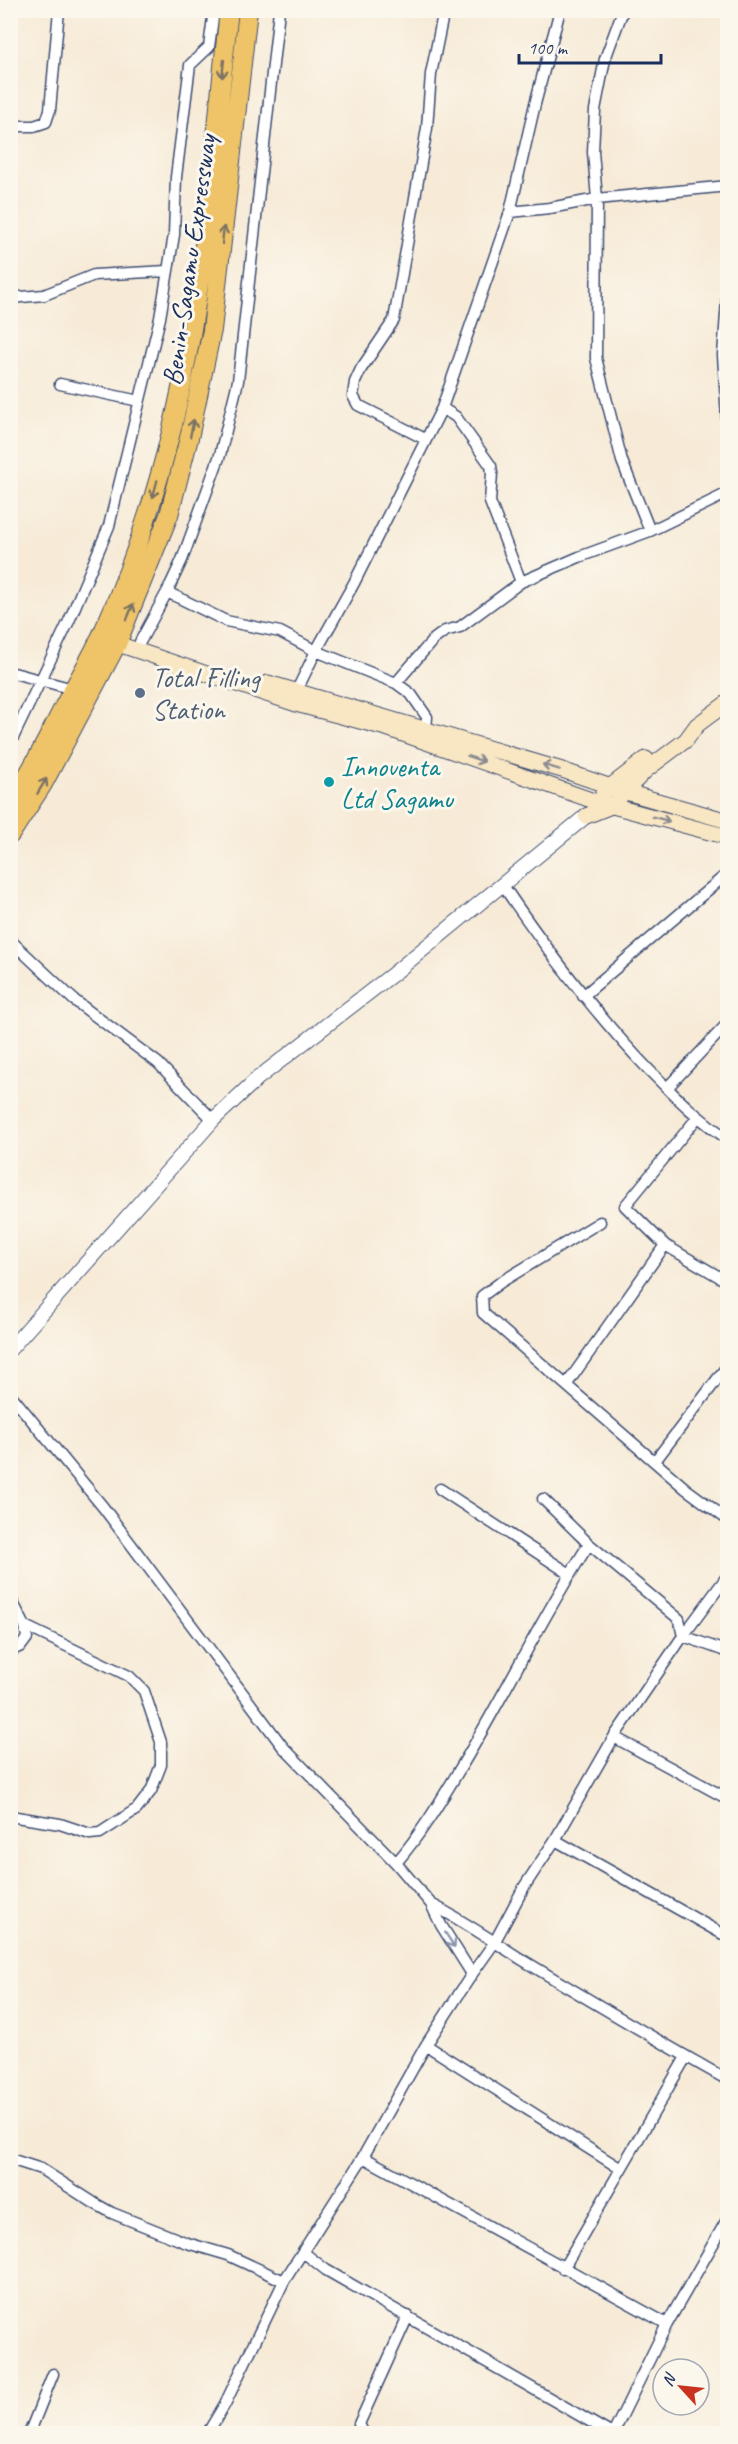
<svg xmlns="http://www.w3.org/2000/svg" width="738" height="2444" font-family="Caveat,sans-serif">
<rect width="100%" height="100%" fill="#fbf7ec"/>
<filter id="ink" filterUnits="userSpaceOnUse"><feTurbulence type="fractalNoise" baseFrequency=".0167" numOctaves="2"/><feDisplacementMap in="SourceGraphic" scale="12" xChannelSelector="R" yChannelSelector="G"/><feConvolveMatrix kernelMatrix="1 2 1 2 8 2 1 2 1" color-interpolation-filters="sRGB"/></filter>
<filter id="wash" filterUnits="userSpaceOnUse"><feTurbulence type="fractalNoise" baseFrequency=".008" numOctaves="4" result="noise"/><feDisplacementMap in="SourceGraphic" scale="24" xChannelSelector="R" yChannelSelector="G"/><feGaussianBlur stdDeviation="1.35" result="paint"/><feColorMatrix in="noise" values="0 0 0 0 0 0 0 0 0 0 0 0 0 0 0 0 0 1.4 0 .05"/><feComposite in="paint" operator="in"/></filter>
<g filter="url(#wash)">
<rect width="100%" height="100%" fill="#f7ebd8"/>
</g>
<g filter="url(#ink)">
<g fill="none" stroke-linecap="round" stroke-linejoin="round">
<defs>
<path id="minor" d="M623,10L605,59L595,110L593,152L597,199L596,358L622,461L650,531
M10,126H34L46,122L50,110L59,10
M510,212L550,208L597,199L728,186
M728,287L723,355L728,434
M10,298L44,295L94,275L167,271
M60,384L139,401
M442,408L456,417L491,466L492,473L490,502L521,582
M425,439L358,405L353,396L355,382L361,369L394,320L427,128L431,74L444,10
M167,592L226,621L280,632L316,651L396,683L411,694L427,717L426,729
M140,642L167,592L182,560L220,455L238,381L279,10
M10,672L73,689
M396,683L433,640L445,631L460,627L521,582L579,557L650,531L728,493
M296,692L316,651L354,583L442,408L510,212L535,104L560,10
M10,744L69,621L109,526L160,318L174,235L176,177L190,65L209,47L214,10
M502,884C547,950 594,1013 649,1070C677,1098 695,1117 728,1139
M10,940L74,1000L158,1063L213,1120
M583,996L728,873
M667,1088L728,1023
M600,1222L501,1282L482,1296L483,1313L686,1489L728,1520
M665,1245L728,1282
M567,1384L665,1245L625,1206L697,1118
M10,1394L103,1507L283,1747L396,1863L431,1904L441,1925L472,1974
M655,1461L728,1365
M440,1489L570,1574
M543,1499L589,1544L679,1619L683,1636L728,1652
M10,1597L25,1626L27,1638L21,1646L10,1651
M614,1737L728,1799
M10,1816L60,1824L90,1834L100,1833L137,1809L151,1791L161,1765V1742L144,1691L129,1676L25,1626
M555,1840L728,1937
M396,1863C420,1835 439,1804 458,1772C504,1697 541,1618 589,1544
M431,1904C462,1920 491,1940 521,1959C589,2000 658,2041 728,2080
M426,2045L621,2169
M363,2157L667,2324
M10,2159L41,2169L94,2203L112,2213L187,2243L228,2255L284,2281
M303,2252L326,2270L612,2434
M563,2269L686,2057
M29,2434L53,2374
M207,2434L225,2404L284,2281L363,2157L426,2045L472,1974L494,1943L524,1887L555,1840L614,1737L683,1636L728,1575
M364,2434L359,2424L408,2316
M613,2434L667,2324L728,2218"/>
<path id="tertiary" d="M10,1349L213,1120L258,1078L393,974L586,816"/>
<path id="secondary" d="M106,640L296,704L386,728L594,801L728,837
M268,683L562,770L626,792L728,821
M603,792L646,759
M586,816L611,806L646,770L686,740L697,725L728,702"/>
<path id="trunk" d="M10,803C31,772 48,738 65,704C78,680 92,656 103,632C145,538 174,436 191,336C209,228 217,119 229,10
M10,835L43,784L117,644L169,515L189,438L212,330L248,10"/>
</defs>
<use href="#minor" stroke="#3c4b70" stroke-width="13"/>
<use href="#tertiary" stroke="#3c4b70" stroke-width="16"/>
<use href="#secondary" stroke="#3c4b70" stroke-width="17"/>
<use href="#trunk" stroke="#3c4b70" stroke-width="20"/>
<use href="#minor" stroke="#fff" stroke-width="10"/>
<use href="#tertiary" stroke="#fff" stroke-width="14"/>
<use href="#secondary" stroke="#f9e7c3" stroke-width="15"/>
<use href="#trunk" stroke="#efc469" stroke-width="18"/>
</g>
<defs><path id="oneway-shaft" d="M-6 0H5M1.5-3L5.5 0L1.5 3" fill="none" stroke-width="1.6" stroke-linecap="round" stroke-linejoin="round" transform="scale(1.5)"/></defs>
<g stroke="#7a7263">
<use href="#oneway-shaft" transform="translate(223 69) rotate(96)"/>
<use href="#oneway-shaft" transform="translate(223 235) rotate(-84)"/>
<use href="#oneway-shaft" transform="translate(192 428) rotate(-78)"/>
<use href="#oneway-shaft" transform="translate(155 489) rotate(105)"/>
<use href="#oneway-shaft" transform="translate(130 612) rotate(-68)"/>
<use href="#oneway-shaft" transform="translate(42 786) rotate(-59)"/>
</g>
<g stroke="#8a8b90">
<use href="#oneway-shaft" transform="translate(476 759) rotate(19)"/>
<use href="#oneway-shaft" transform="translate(551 767) rotate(-163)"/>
<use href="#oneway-shaft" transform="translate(661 819) rotate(15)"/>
</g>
<use stroke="#8d97ae" href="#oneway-shaft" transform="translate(450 1940) rotate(57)"/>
</g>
<circle fill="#5c6f8a" stroke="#fbf7ec" stroke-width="2" cx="140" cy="693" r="6"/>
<circle fill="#0f9aa8" stroke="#fbf7ec" stroke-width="2" cx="329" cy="782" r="6"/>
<g text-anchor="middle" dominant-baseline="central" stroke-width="6" stroke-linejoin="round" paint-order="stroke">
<g font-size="28" fill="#1b2f5e" stroke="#fbf7ec">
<text transform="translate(189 260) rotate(-82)">Benin-Sagamu Expressway</text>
</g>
<g font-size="28" fill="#4e5e75" stroke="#fbf7ec" text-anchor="start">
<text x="152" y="677">Total Filling<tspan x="152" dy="32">Station</tspan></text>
</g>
<g font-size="28" fill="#0d838f" stroke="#fbf7ec" text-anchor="start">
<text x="341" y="766">Innoventa<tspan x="341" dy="32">Ltd Sagamu</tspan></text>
</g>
</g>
<rect width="738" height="2444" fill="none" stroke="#fbf7ec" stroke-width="36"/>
<g transform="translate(681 2387) rotate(297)"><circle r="28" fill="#fbf7ec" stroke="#a1a7b3" stroke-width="1.5"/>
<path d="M0-4.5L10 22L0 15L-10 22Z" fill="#c8321e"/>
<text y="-9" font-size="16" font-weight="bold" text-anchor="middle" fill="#1b2f5e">N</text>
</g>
<path d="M519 54v9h142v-9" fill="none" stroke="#1b2f5e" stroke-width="3"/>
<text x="528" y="54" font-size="18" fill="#1b2f5e" stroke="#fbf7ec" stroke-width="4.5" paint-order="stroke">100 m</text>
</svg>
